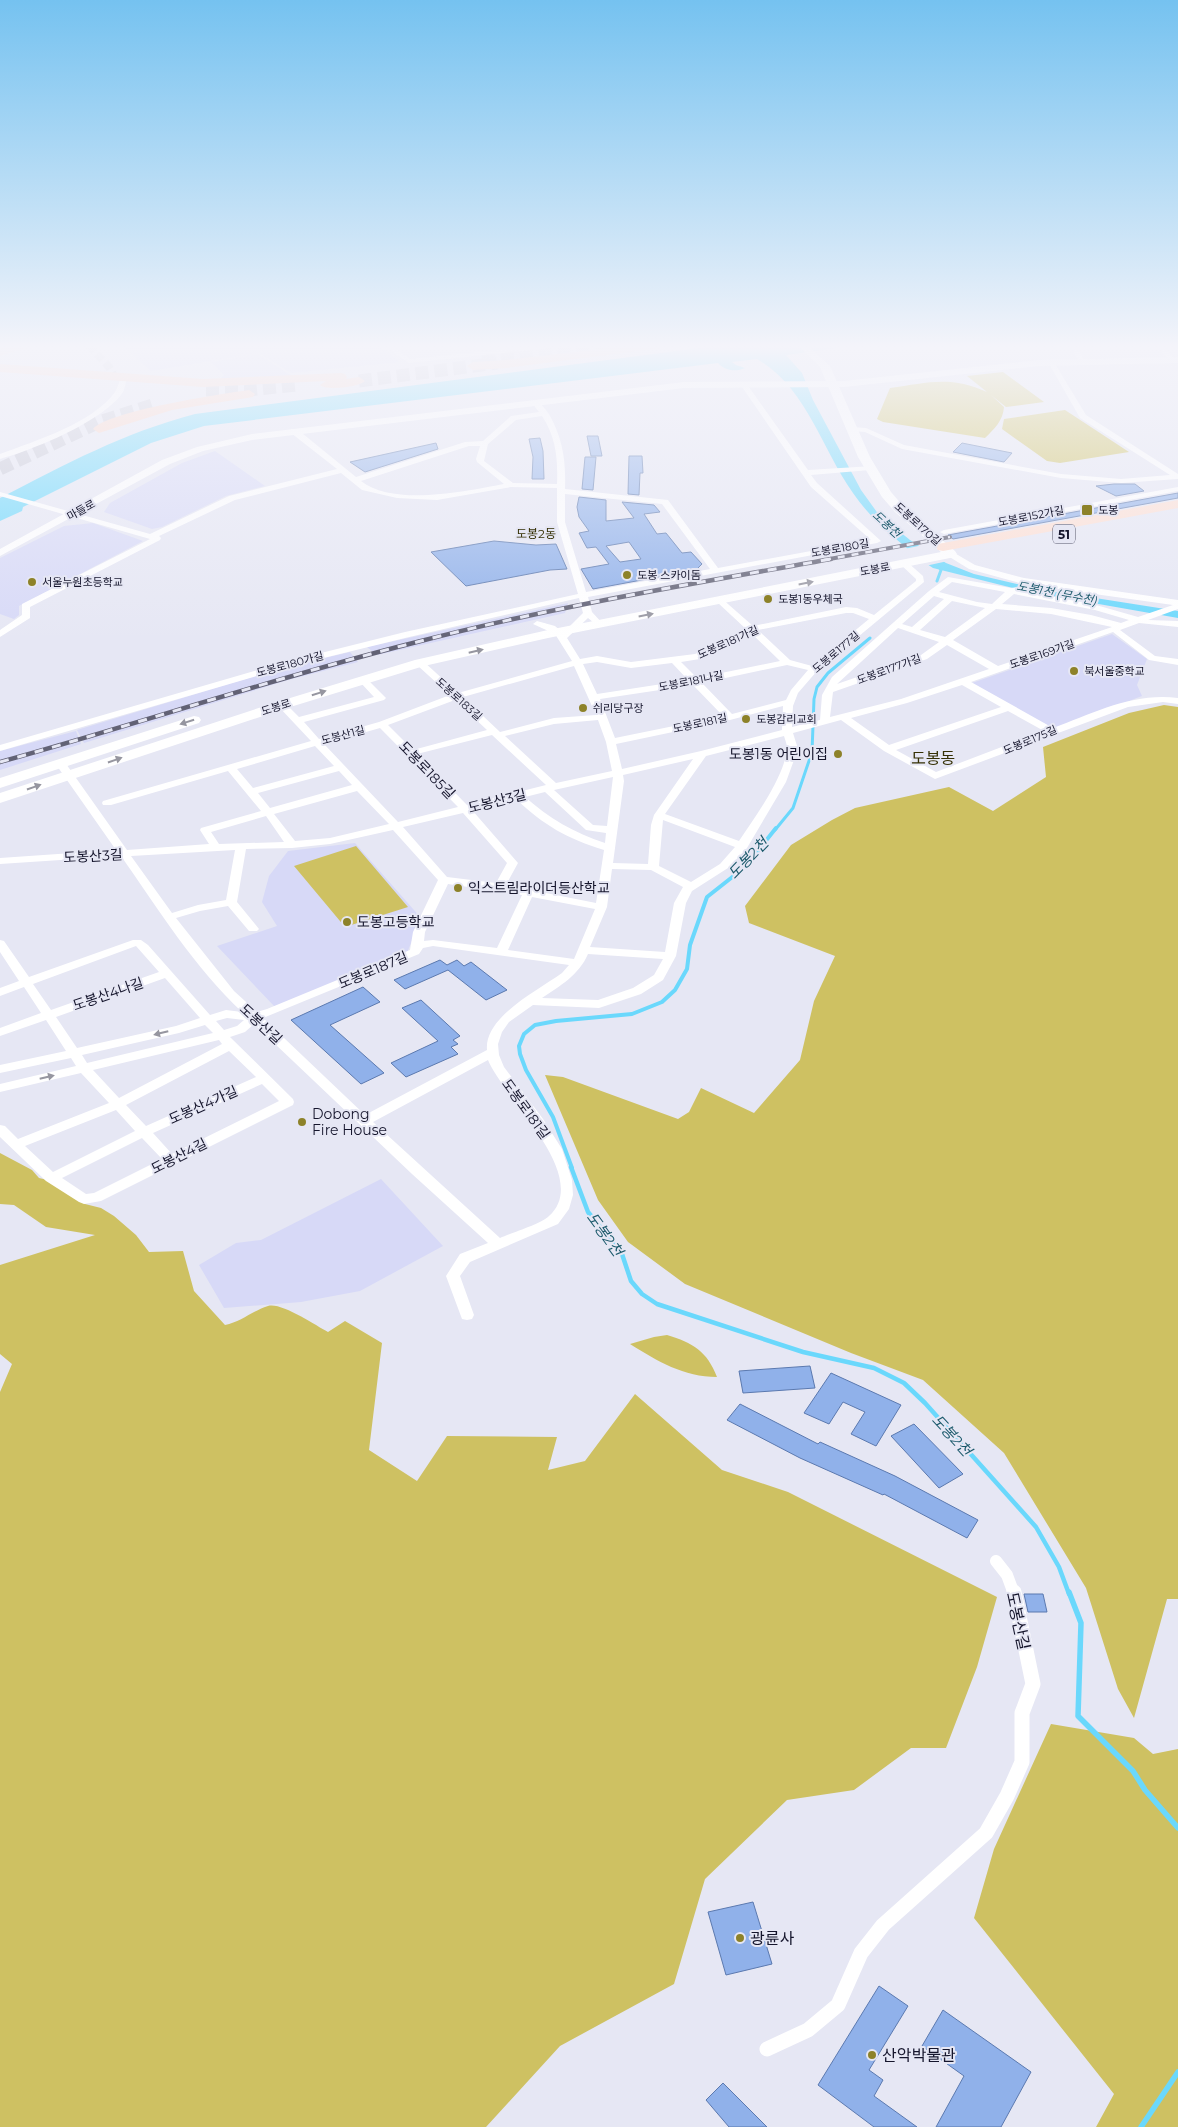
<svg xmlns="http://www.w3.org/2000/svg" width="1178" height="2127" font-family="Montserrat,'Noto Sans KR',sans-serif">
<rect width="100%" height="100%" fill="#e6e7f4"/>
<path fill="#d7d9f7" d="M123,345H378L400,362L291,373L259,353L151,371Z
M258,354L295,378L219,380L224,375L211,362Z
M215,451L265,486L226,496L162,527L152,529L104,512L110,503L182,463Z
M93,523L143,541L19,606V615L14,619L0,614V558L64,526Z
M568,603L565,613L377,655L367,647Z
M1112,634L1147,659L1137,685L1142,696L1054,730L972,683Z
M350,652L358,662L288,680L84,743L77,730L282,668Z
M76,731L81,744L0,770V751Z
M355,843L421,918L407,953L275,1007L217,946L277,926L262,902L269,876L288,851Z
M381,1179L443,1246L360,1291L301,1302L224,1308L199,1265L236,1243L261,1240Z"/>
<path fill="#cec162" d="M1003,372L1044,402L1006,407L991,395L1004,407C1003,421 994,429 985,438L883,422L877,419L890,388C926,383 951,375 987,392L967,376Z
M1065,410L1129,452L1060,463L1047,461L1002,429L1004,419Z
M1164,705L1178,707V1599H1167L1134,1718L1118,1689L1086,1588L1004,1453L923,1380L851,1353L685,1284L628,1242L598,1200L545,1075L563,1077L678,1119L689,1112L701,1088L754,1113L800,1060L814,1001L835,956L749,923L745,906L791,845L832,820L855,808L949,787L993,811L1046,777L1043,747L1129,713Z
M356,846L408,907L345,927L294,866Z
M0,1153L32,1170L39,1178L56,1182L85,1204L101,1208L114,1216L136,1235L149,1252L183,1251L194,1291L225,1325C241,1322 252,1311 268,1306C281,1302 315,1325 328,1332L345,1321L382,1343L369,1450L417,1481L447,1436L557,1437L548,1470L585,1461L635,1394L722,1470L788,1492L997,1597L977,1667L946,1748H911L854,1790L787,1800L705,1879L674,1984L560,2046L486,2127H0V1392L12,1364L0,1354V1265L95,1235L46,1227L14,1205L0,1204Z
M667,1335C693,1343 707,1351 717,1377C684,1377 657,1361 630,1344L654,1337Z
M1051,1724L1134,1738L1153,1754L1178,1749V2127H1096L1114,2094L974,1918L994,1849Z"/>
<path fill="#6ad8fc" d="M722,345H858L786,355L802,373L813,400L861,490L879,515L910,540L946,563L974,574L1038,589L1178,611V618L1025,591L933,568L924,562C898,541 872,521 853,493C821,448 807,388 757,359L732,362L736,365L745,368C736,372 725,371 718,363L204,426L151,443L23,507L22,511L0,521V498C66,464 123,433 195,414Z"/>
<path fill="#e6e7f4" d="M923,545L948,561L925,566L904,549Z"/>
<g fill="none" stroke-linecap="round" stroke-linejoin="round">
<path stroke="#6ad8fc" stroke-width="3" d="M937,581L941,570L939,567
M775,830L793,808L812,752L814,699L817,687L828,673L870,638"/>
<path stroke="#6ad8fc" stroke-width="4" d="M572,1168L553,1117L526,1070L520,1054L519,1046L524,1034L535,1025L556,1021L632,1014L662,1002L675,990L687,969L690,945L707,897L745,867L776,828"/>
<path stroke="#6ad8fc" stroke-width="4.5" d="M571,1167L588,1212L622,1254L631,1281L642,1294L657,1304L803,1352L874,1368L904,1383L925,1403L1036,1527L1059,1567L1069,1594"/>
<path stroke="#6ad8fc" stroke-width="5.5" d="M1069,1592L1081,1623L1078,1716L1133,1771L1145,1790L1178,1828
M1141,2127L1178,2072"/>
</g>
<path fill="#90b1ea" stroke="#5b79af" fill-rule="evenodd" d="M587,436H598L602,456H591Z
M540,438L543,451L544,479H532L533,457L529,439Z
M436,443L438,449L365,472L350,462Z
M962,443L1012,453L1004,462L953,452Z
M629,456H642L643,473H640L639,495L628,494Z
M585,457H596L593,490L582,489Z
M1114,484H1135L1144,491L1116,496L1096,486Z
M1178,493V498L953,539L948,535Z
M579,497L606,500V521L634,518L622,502L654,505L660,512L644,514L657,534L666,533L682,553L691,552L702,564L696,570L593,589L581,569L609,564L596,547L587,548L579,533L589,531L579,517L577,507ZM629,542L641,559L620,562L606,546Z
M494,541L536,545L556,544L567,569L550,570L466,586L431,552Z
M440,960L447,965L457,960L464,966L471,962L507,990L486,1000L448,970L405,989L394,980Z
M363,987L380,1002L330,1025L384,1073L361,1084L291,1020Z
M421,1000L460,1036L453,1040L458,1044L451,1047L458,1054L406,1077L391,1063L438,1041L402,1008Z
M810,1366L815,1388L743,1393L739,1371Z
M831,1373L901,1405L876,1446L851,1434L865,1412L843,1402L829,1424L804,1413Z
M740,1404L818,1444L820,1442L895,1476L978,1520L967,1538L884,1494L883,1495L800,1458L727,1420Z
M914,1424L963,1474L939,1488L891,1436Z
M1024,1594H1043L1047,1612H1028Z
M753,1902L772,1964L726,1975L708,1912Z
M879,1986L908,2006L869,2070L883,2080L874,2096L917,2127H874L818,2085Z
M943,2010L1031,2072L1001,2127H936L964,2076L922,2046Z
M723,2083L767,2127H729L706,2100Z"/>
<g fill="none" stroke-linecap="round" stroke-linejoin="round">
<path stroke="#c7c8d6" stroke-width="8" stroke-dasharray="8 4" stroke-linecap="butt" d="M89,345L109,367L115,378"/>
<path stroke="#c7c8d6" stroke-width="13" stroke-dasharray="13 6" stroke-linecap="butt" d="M482,360L610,345
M359,381L497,363
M206,390H247L297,385
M0,469L99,422L156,404"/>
<path stroke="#fff" stroke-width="12" d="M996,1561L1007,1575L1014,1594"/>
<path stroke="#fff" stroke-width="15" d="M767,2049L808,2030L838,2005L861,1953L883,1925L986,1833L1007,1796L1022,1762V1713L1033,1684L1014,1592"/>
<path fill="#fff" fill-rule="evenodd" d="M383,345H390L410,359L545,345H563L560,347L409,363Z
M1076,345H1119L1116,347L1078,349L1085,362L1082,364L1080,363L1071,348Z
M1156,345H1162L1174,359V361H1170Z
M1051,360L1054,362L1086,415L1178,474V479L1121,483L1061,478L902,449L865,432L851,431L847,429L851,427L866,428L904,445L1061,474L1121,479L1170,475L1080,418L1048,362Z
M124,375L127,377C126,382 125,388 123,392C104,421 33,450 0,459V454C35,441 93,423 115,392C118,387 119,382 121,377Z
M744,382L746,383L808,470L873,466V470H870L811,475L817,483L881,541L877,543L588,597L592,612L603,624L599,627L588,618L567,638L580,659L597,656L631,662L695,654L746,629L717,602L716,600L720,597L753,626L846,607L857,608L874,615L916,581V579L899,563L906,561L923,576L924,582L817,671L798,693L793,706L792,727L820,720L822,695L832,677L929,591L948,577L1011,588L1018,587L1019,590L1096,605L1138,617L1173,605L1023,584L969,569L948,556L947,554L951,551L975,565L1024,578L1178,600V609L1148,620L1178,621V627L1139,623L1120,630L1155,656L1178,659V665L1149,660L1113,632L971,682L1053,728C1093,713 1134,692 1178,698V704L1163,702L1128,707L935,779L884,751L841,720L793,733L798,749L786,782L747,848L728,868L692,891L686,903L676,956L663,980L641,994L599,1008L533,1005L509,1022L502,1032L498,1044L499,1055L504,1067L543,1119L562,1149L572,1180L573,1195L569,1209L558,1224L470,1262L460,1276L474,1315L472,1319L467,1320L462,1319L446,1276L460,1254L488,1243L412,1174L254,1024L245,1032L230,1037L293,1099L294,1102L293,1105L101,1201L84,1204L79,1202L46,1181L0,1137V1125L5,1126L18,1139L109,1103L81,1073L0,1092V1084L76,1066L71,1058L0,1073V1065L66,1051L46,1020L0,1036V1028L41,1013L24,987L0,996V988L19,981L0,952V940L4,941L29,977L133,940H141L148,945L210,1015L226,1010L242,1012C195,968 158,909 121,856L0,864V858L116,850L55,763L56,761H64L127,850L209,844L200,830L201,828L261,811L228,771L111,805H103L102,803L103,801L311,741L279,707V703H285L299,717L374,697L360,682V678H366L386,698L384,700L304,722L319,739L379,722L450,695L417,665V661H423L458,693L572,661L555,634L533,624L537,621L555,626L563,633L583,613L579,598L405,638L291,666L0,751V745L285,662L405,632L578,594L557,522V488L511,487L437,500L397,498L362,490L341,473L235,500L159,536L161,538L160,540L30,607V618L0,637V630L22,615V604L150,539L0,496V492L150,534L229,496L337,469L291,433V429H297L356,477L465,442L483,441L511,416L539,412L532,403L536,401C541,403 546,410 549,414C563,439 566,461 565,489L668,500L718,568L871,540L811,487L740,384ZM542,416C556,437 558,459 557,484L513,483L484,461L488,444L516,420ZM469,446H480L476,459L477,462L504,484C466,491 394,507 361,481ZM565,494L662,504L710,569L586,592L565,522ZM952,582L1005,592L992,604L977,602L939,592ZM1014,594L1095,610L1129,620L1121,623L1091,615L1051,608L1002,604ZM934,596L944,599L912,627L902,624ZM952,601L985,608L945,637L920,630ZM996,609L1051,614L1112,627L998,666L953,640ZM846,613H853L869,619L812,666L790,660L758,630ZM898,628L939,642L921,655L837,684ZM751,633L780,661L697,678L681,662L700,659ZM947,645L989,669L901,699L830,717L833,692L927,659ZM597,662L631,668L672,663L688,680L597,694L583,664ZM787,665L808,670L791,690L786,700L732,714L702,683ZM574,666L596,715L554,718L500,732L463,697ZM693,685L723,716L615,738L600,699ZM962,685L1001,707L889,745L851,718L907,703ZM455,700L487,730L413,750L388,725ZM783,706L782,730L701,751L622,769L616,744L730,720ZM1008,711L1044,731L936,772L896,750ZM598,720L606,742L612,771L556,783L505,736L554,724ZM380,728L458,807L398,822L324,744ZM492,735L546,785L467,805L417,754ZM784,736C785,740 788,746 787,751C782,780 756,816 739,841L665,814L706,756ZM315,746L334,766L253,788L237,769ZM693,759L654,815L651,825L648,864L613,863L624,781L623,775ZM339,771L352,785L270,808L258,793ZM613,777L607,826L593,825L554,790ZM357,791L389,824L330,838L295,841L274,814ZM545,792L586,830L606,833L605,843C574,833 549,818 525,797ZM516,799C545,826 566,838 604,850L596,903L506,885L518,863L472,810ZM463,813L507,863L496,883L447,877L403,827ZM266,816L284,842L219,844L211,832ZM663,820L735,847L720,864L691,882L659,866ZM393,830L438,880L413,932L410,950L267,1009L257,1012L234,991L176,918L200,911L228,906L249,931H257L259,929L237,902L246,849L292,848L330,844ZM235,850L226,900L198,905L172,913L131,856ZM612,869L651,870L683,887L674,903L665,952L590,947L607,907ZM448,884L522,895L497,948L433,940L424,941L425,932ZM532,897L595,909L574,959L508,950ZM136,946L159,972L51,1010L33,984ZM433,946L569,965L562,973C537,991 484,1017 487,1050L365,1115L263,1018L419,954L423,948ZM588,954L663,959L654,975L633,988L598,1000L542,998C560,986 579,975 588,954ZM165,978L200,1018L176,1026L77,1048L56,1017ZM227,1018L244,1020L237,1026L224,1030L216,1021ZM205,1025L213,1033L87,1063L82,1055L179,1033ZM219,1040L222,1044L119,1098L93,1070ZM229,1051L256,1077L146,1126L126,1105ZM488,1060C502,1096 593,1176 549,1216C541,1224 511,1233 500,1238L373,1122ZM262,1084L279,1101L172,1154L153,1133ZM116,1110L135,1131L53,1172L25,1146ZM142,1138L162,1159L94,1193L86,1194L62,1178Z
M1178,487V491L944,534L940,532L944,530Z"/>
<path fill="#fff" fill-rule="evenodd" d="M1178,357V363L1039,366L844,387L684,388L252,440L203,451L170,464L0,556V549L162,460L197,447L252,434L684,382L844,381L1039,360Z"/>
<path fill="#fff" fill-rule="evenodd" d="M797,345H807L830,366L870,457L891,492L903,506L955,551L957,554L955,557L548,638L424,666L287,708L0,803V793L277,702L415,660L548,630L941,552L895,512L882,497L858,457L820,367Z
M194,716L199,717L201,720L199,723L0,788V778Z"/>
<path fill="#fedfd3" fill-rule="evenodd" d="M8,345H38L32,348L0,352V346Z
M1178,500V508L943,551L938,550L936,547L938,544L943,543Z"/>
<path fill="#fed4c4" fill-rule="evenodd" d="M15,345H23L25,347L23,349L0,356V349Z
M636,345H667L661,348L506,368L473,370L467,366L473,362L506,360Z
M0,364L203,379L341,373L345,374L347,377L346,379L359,377L365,381C359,387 326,391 320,385L326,381L203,387L0,372Z
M249,390L255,394L253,397L172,410L99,433L93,429C108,411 221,394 249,390Z"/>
<defs>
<path id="rail-far1" d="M824,560L950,537"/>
<path id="rail" d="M0,762C138,724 274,678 413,643C551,607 691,584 831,559"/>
</defs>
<use href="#rail-far1" stroke="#626275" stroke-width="4"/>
<use href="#rail" stroke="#626275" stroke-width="4.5"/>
<use href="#rail-far1" stroke="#e6e7f4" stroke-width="2.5" stroke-dasharray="7" stroke-linecap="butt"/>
<use href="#rail" stroke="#e6e7f4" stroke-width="3" stroke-dasharray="9" stroke-linecap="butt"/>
</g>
<defs><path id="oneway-solid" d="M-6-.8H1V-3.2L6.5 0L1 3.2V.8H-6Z" transform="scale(1.25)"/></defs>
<g fill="#9696a0">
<use href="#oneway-solid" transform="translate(806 583) rotate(-11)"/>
<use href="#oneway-solid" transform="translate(646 615) rotate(-11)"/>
<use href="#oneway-solid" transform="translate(476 651) rotate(-13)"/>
<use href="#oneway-solid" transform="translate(319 693) rotate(-17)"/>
<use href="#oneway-solid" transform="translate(187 722) rotate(162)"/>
<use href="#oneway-solid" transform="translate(115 760) rotate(-19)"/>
<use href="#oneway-solid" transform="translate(34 787) rotate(-19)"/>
<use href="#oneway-solid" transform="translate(161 1033) rotate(166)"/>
<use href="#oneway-solid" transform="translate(47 1077) rotate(-13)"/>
</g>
<linearGradient id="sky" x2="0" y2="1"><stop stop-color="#75c2f0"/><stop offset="0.54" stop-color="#f4f4fa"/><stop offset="1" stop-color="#f4f4fa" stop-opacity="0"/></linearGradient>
<rect width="1178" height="642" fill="url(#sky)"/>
<g fill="#8d8229" stroke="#e6e7f4" stroke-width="2">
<rect x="1081" y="504" width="12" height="12" rx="2.5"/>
<circle cx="627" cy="575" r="5"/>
<circle cx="32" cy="582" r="5"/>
<circle cx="768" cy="599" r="5"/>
<circle cx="1074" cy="671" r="5"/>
<circle cx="583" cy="708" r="5"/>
<circle cx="746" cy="719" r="5"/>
<circle cx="838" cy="754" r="5"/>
<circle cx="458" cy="888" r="5"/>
<circle cx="347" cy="922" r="5"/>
<circle cx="302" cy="1122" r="5"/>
<circle cx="740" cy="1938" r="5"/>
<circle cx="872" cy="2055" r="5"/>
</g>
<g text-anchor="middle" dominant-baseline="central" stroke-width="4" stroke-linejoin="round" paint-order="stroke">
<g font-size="11" fill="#15152c" stroke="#e6e7f4">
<text transform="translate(81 510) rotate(-29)">마들로</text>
<text transform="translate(1031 516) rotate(-11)">도봉로152가길</text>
<text transform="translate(918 524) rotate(42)">도봉로170길</text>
<text transform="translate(840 548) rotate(-10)">도봉로180길</text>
<text transform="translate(875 569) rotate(-11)">도봉로</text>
<text transform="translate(728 642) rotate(-24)">도봉로181가길</text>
<text transform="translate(836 652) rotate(-40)">도봉로177길</text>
<text transform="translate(1042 654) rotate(-19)">도봉로169가길</text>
<text transform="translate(290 664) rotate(-15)">도봉로180가길</text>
<text transform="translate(889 669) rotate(-20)">도봉로177가길</text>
<text transform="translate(691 681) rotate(-11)">도봉로181나길</text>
<text transform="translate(459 699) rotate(42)">도봉로183길</text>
<text transform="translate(276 707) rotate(-18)">도봉로</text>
<text transform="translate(700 723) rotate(-12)">도봉로181길</text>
<text transform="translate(343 735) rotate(-15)">도봉산1길</text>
<text transform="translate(1030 740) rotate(-23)">도봉로175길</text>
</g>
<g font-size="11" fill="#15152c" stroke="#e6e7f4" text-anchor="start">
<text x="1098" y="510">도봉</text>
<text x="637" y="575">도봉 스카이돔</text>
<text x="42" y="582">서울누원초등학교</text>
<text x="778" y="599">도봉1동우체국</text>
<text x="1084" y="671">북서울중학교</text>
<text x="593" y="708">쉬리당구장</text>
<text x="756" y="719">도봉감리교회</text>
</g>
<g font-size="12" font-style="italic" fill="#1b596b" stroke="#e6e7f4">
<text transform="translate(887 524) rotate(43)">도봉천</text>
<text transform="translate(1057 593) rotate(11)">도봉1천 (무수천)</text>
</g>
<g font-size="12" fill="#353004" stroke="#e6e7f4">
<text x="536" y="533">도봉2동</text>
</g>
<rect fill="#e6e7f4" stroke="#545468" stroke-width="1" x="1053" y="524.5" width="22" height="19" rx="4"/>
<g font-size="12" font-weight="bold" fill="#15152c">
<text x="1064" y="534">51</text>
</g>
<g font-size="14" fill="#15152c" stroke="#e6e7f4" text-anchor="start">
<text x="828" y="754" text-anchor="end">도봉1동 어린이집</text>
<text x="468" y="888">익스트림라이더등산학교</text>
<text x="357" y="922">도봉고등학교</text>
<text x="312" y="1114">Dobong<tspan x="312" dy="16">Fire House</tspan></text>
</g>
<g font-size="14" fill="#15152c" stroke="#e6e7f4">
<text transform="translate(427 770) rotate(46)">도봉로185길</text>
<text transform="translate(497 801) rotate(-14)">도봉산3길</text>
<text transform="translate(93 856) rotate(-3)">도봉산3길</text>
<text transform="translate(373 970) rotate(-23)">도봉로187길</text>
<text transform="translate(108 994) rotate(-19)">도봉산4나길</text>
<text transform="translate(261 1024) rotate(43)">도봉산길</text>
<text transform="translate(203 1105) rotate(-24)">도봉산4가길</text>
<text transform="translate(526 1109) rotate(54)">도봉로181길</text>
<text transform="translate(179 1156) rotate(-27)">도봉산4길</text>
</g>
<g font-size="15" font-style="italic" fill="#1b596b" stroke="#e6e7f4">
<text transform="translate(748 858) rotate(-46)">도봉2천</text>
<text transform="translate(605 1234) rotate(54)">도봉2천</text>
<text transform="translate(952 1435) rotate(47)">도봉2천</text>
</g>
<g font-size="16" fill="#353004" stroke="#e6e7f4">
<text x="933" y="758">도봉동</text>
</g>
<g font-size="16" fill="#15152c" stroke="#e6e7f4">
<text transform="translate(1018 1621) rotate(78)">도봉산길</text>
</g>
<g font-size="16" fill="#15152c" stroke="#e6e7f4" text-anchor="start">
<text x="750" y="1938">광륜사</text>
<text x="882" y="2055">산악박물관</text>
</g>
</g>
</svg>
